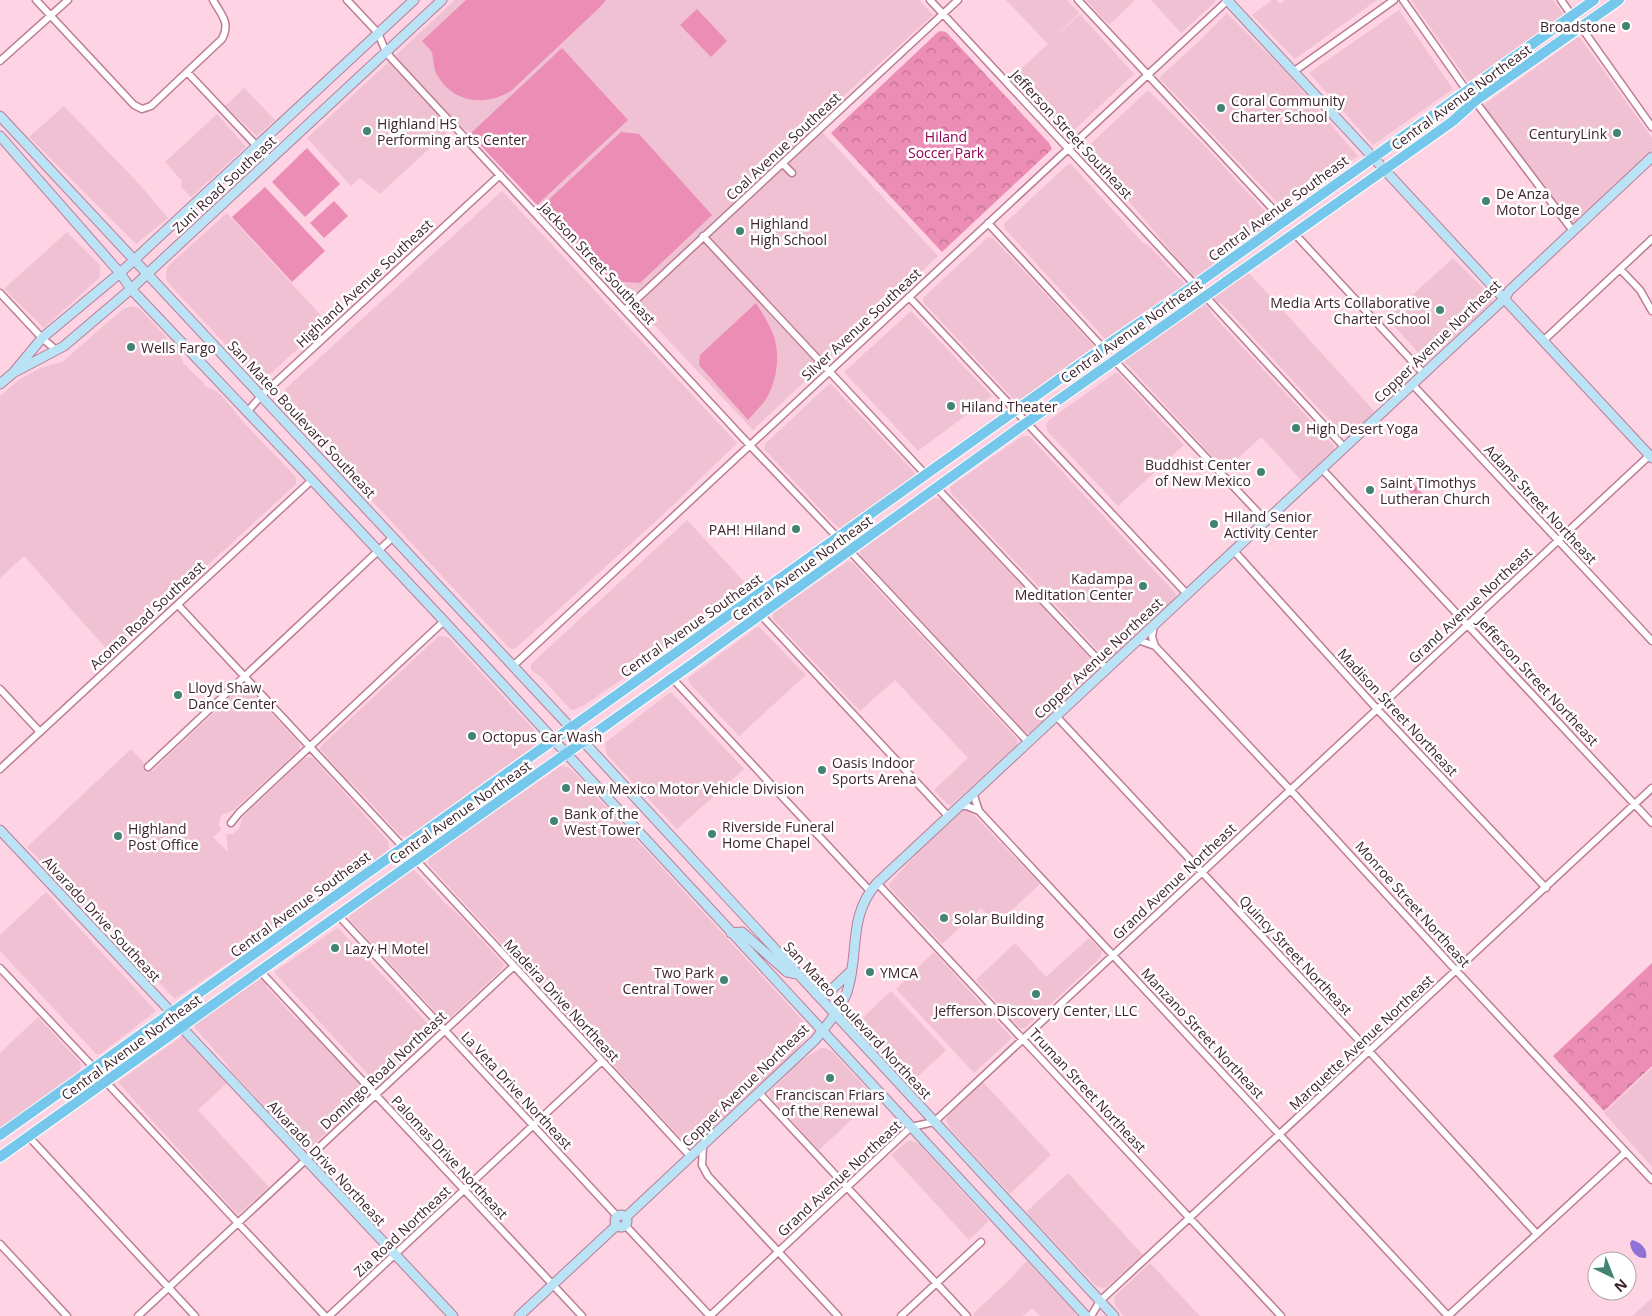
<svg xmlns="http://www.w3.org/2000/svg" width="1652" height="1316" font-family="'Open Sans',sans-serif">
<defs>
<pattern id="forest-crowns" width="20" height="18" patternUnits="userSpaceOnUse" patternTransform="scale(1.25)"><rect width="20" height="18" fill="#eb8db4"/><path d="M2 6a3 3 0 1 1 6 0M12 15a3 3 0 1 1 6 0" fill="none" stroke="#c07393"/></pattern>
</defs>
<rect width="100%" height="100%" fill="#fed3e3"/>
<path fill="#f0c1d3" d="M455,0H919L933,15L814,123L938,256L753,430L542,206L537,205L470,134L457,123L380,194L360,178L351,186L307,138Z
M1006,0H1067L1079,13L1051,41L1080,14L1134,74L1069,135L1014,75L1048,44Z
M1086,0H1135L1109,25Z
M1151,0H1215V2L1181,33Z
M1272,0H1277L1280,4L1285,0H1377L1295,59L1252,15Z
M1411,0H1553L1563,14L1562,17L1472,81H1468Z
M1399,10L1453,89L1373,145L1309,73Z
M1227,13L1284,70L1358,156L1283,208L1247,171L1160,79L1162,75L1195,45Z
M1578,37L1581,39L1652,138V150L1574,223L1568,222L1485,108V104Z
M244,88L275,120L257,136L225,106Z
M1148,90L1203,144L1271,218V225L1207,270L1196,281L1134,207L1083,151Z
M64,106L140,185L168,218L136,244L29,137Z
M217,114L246,147L191,197L181,187L182,181L165,162Z
M1071,164L1144,244L1146,243L1179,278L1182,280L1186,287L1106,340L1005,229L1004,224L1067,165Z
M502,191L737,443L667,511L516,648L512,649L509,648L347,474L342,463L324,443L310,434L281,404L279,397L280,394Z
M227,213L327,322L266,378H259L254,375L170,285L166,279V272L168,266Z
M67,232L100,265V277L44,328L4,289Z
M988,237L993,238L1094,346L1093,351L1017,403L924,303L923,298Z
M1453,258L1493,298L1492,302L1429,360H1425L1387,318Z
M1248,272L1376,413L1351,436L1348,438L1345,437L1223,305L1215,301L1212,296Z
M1204,303L1211,311L1212,314L1334,446V451L1302,481L1261,437L1225,470L1125,362V360Z
M133,306L139,308L180,352L183,363L205,384L204,386L214,390L221,395L245,424L295,476L296,480V484L111,654L24,556L0,578V396L20,379L43,367L62,362L123,309Z
M911,311L992,396L918,451L844,372Z
M1115,373H1118L1184,445L1118,506L1047,431L1046,426L1048,421Z
M831,384L914,472L915,475V477L841,529L834,524L764,449L765,444L828,385Z
M1025,436H1029L1176,594L1175,599L1111,659L1107,660L951,493L950,488L951,486L1021,437Z
M934,498L942,499L1097,666V672L1032,732L1028,733L1025,732L861,556L860,551Z
M687,520L751,589L739,599L583,706L573,710L570,709L540,676L531,670V664Z
M848,561L853,563L1017,739V746L951,805L947,804L934,790L968,758L895,680L860,711L773,619V613Z
M757,627L760,628L806,675L739,736L690,684L688,678Z
M439,636H444L449,638L536,732L538,741L536,745L409,836L404,837L400,835L352,783L348,781L320,749L322,745Z
M245,687L248,688L299,743L300,747L299,750L234,810L223,814L220,818L219,825L221,830L213,837L228,852L226,834H232L239,829L243,816L305,758L309,757L314,759L388,841L389,848L386,852L291,921L175,999L27,847L131,749L152,771L240,688Z
M669,693H672L744,769L677,829L607,755L605,746L606,742Z
M561,766L568,767L573,771L805,1023L809,1029L808,1035L793,1054L694,1146H688L429,865L428,858Z
M968,809L1040,884L997,924L981,908L942,944L890,888L889,884L922,848L964,810Z
M414,870L446,904L455,911L502,962L504,965L501,970L448,1020L444,1021L350,920L349,917L350,915L409,872Z
M46,892L156,1011L100,1054H96L0,951V935Z
M337,928L340,930L433,1029L377,1081L375,1082L274,972Z
M1089,938L1102,951L1101,957L1025,1028H1020L976,980L1015,943L1046,977Z
M934,952L1012,1038L974,1073L896,989Z
M260,978H262L265,981L267,987L296,1019L301,1021L365,1090L367,1094L309,1149L306,1150L231,1071L227,1064L194,1027L196,1023Z
M891,991L946,1050L909,1085L856,1024Z
M38,1017L80,1062L81,1067L79,1072L0,1128V1053Z
M182,1036L186,1038L190,1045L227,1083L198,1110L269,1187L239,1214H237L156,1125L118,1082Z
M821,1048H826L833,1052L875,1098L819,1150L770,1097L769,1093L800,1061Z
M1652,1068V1167L1604,1113Z
M983,1082L1051,1155L1010,1194L950,1129L946,1119L949,1114Z
M909,1140L919,1144L989,1221L969,1240L891,1155Z
M1068,1173L1143,1255L1107,1287L1103,1288L1096,1286L1026,1212Z
M1027,1261L1072,1309L1077,1316H1040L1032,1308L1023,1316H975L973,1314L1007,1282Z
M1150,1263L1200,1316H1124L1117,1308L1114,1303L1115,1296Z
M1652,1298V1316H1632Z"/>
<path fill="#eb8db4" d="M466,0H606L599,8L511,91C485,107 453,103 437,75C433,68 434,60 432,53C431,49 424,44 422,41Z
M697,9L727,41L711,57L680,25Z
M562,48L628,120L537,205L470,134Z
M621,132L639,134L712,215L640,283L612,281L542,206Z
M307,148L340,184L305,217L272,182Z
M265,187L325,251L292,282L232,217Z
M334,201L348,216L324,238L310,223Z
M756,303C762,313 769,323 773,334C781,354 777,384 764,402C759,408 753,414 748,420L699,365L700,355Z"/>
<path fill="url(#forest-crowns)" d="M941,31L946,32L1049,143L1052,149L942,252L831,133L938,32Z
M1407,476L1425,496L1419,502L1401,482Z
M1652,963V1066L1604,1111L1553,1056Z"/>
<path fill="#8e72d8" d="M1632,1240C1641,1242 1648,1249 1646,1258C1637,1259 1631,1252 1630,1243Z"/>
<g fill="none" stroke-linecap="round" stroke-linejoin="round">
<defs>
<path id="street" d="M36,0L134,105L142,109L151,106L222,39C231,22 221,15 213,0
M347,0L378,33L386,52L392,59L743,438L838,538
M930,0L1195,285
M1078,0L1284,221
M1403,0L1467,91
M1561,0L1572,16
M1581,27L1652,127
M0,61L68,0
M187,72L270,160
M1293,72L1394,0
M1475,101L1573,231
M783,164L792,173
M988,223L1103,348
M1294,233L1424,374
M703,236L926,475
M1620,269L1640,290L1652,311
M0,293L42,338L56,350
M1205,296L1345,448
M909,297L1187,594
M625,310L958,0
M1543,341L1652,239
M1114,360L1266,521
M1413,385L1652,641
M247,412L261,396L500,175
M1322,469L1652,823
M936,487L1107,669
M849,550L1028,742
M1234,551L1377,709L1546,888
M178,605L404,848
M761,615L948,816
M1154,625L1152,637L1155,646
M1138,640L1155,646L1295,795L1451,965L1652,1180
M513,666L1227,1
M672,678L870,891
M0,689L40,732
M1056,716L1369,1051L1537,1234
M148,767L393,537
M0,769L312,480
M973,793L979,811L1448,1316L1626,1152
M960,806H967L979,811
M231,823L239,813L444,621
M416,860L691,1157
M877,883L1281,1316
M338,915L617,1216
M0,968L94,1068
M260,971L582,1316
M106,1082L325,1316
M759,1093L967,1316
M29,1137L195,1316
M703,1146L702,1165L708,1176L838,1316
M625,1225L710,1316
M0,1244L67,1316
M138,1316L514,966
M329,1316L602,1061
M710,1316L911,1127L934,1122L1651,454
M901,1316L981,1242
M1091,1316L1100,1301L1652,788"/>
<path id="secondary" d="M1227,0L1652,458
M0,116L583,741L1114,1316
M0,136L120,273L131,289L312,480L444,621L1086,1316
M13,373L64,346L131,289L442,0
M0,384L13,373L42,338L120,273L414,0
M0,830L172,1013L187,1033L453,1316
M731,933L742,932L787,972L797,974
M816,994L829,992L851,971
M615 1221a6 6 0 1 1 12 0a6 6 0 1 1-12 0Z
M626,1217L815,1040C827,1025 840,1010 847,992C860,952 847,917 877,883L1505,298L1509,291L1652,157
M519,1316L617,1225"/>
<path id="primary" d="M0,1135L1103,348L1195,285L1594,0
M0,1157L260,971L695,662L1026,423L1418,146L1453,121L1475,101L1619,0"/>
</defs>
<use href="#street" stroke="#bd7c96" stroke-width="9"/>
<use href="#secondary" stroke="#bd7c96" stroke-width="11"/>
<use href="#primary" stroke="#fff" stroke-width="12"/>
<use href="#street" stroke="#fff" stroke-width="6"/>
<use href="#secondary" stroke="#bae4f5" stroke-width="9"/>
<use href="#primary" stroke="#75c8ec" stroke-width="10"/>
</g>
<g fill="#428372" stroke="#fff" stroke-width="2">
<circle cx="1626" cy="26" r="5"/>
<circle cx="1221" cy="108" r="5"/>
<circle cx="367" cy="131" r="5"/>
<circle cx="1617" cy="133" r="5"/>
<circle cx="1486" cy="201" r="5"/>
<circle cx="740" cy="231" r="5"/>
<circle cx="1440" cy="310" r="5"/>
<circle cx="131" cy="347" r="5"/>
<circle cx="951" cy="406" r="5"/>
<circle cx="1296" cy="428" r="5"/>
<circle cx="1261" cy="472" r="5"/>
<circle cx="1370" cy="490" r="5"/>
<circle cx="1214" cy="524" r="5"/>
<circle cx="796" cy="529" r="5"/>
<circle cx="1143" cy="586" r="5"/>
<circle cx="178" cy="695" r="5"/>
<circle cx="472" cy="736" r="5"/>
<circle cx="822" cy="770" r="5"/>
<circle cx="566" cy="788" r="5"/>
<circle cx="554" cy="821" r="5"/>
<circle cx="712" cy="834" r="5"/>
<circle cx="118" cy="836" r="5"/>
<circle cx="944" cy="918" r="5"/>
<circle cx="335" cy="948" r="5"/>
<circle cx="870" cy="972" r="5"/>
<circle cx="724" cy="980" r="5"/>
<circle cx="1036" cy="994" r="5"/>
<circle cx="830" cy="1078" r="5"/>
</g>
<g text-anchor="middle" dominant-baseline="central" stroke-width="5" stroke-linejoin="round" paint-order="stroke">
<g font-size="14" fill="#3f242f" stroke="#fff" text-anchor="start">
<text x="1616" y="26" text-anchor="end">Broadstone</text>
<text x="1231" y="100">Coral Community<tspan x="1231" dy="16">Charter School</tspan></text>
<text x="377" y="123">Highland HS<tspan x="377" dy="16">Performing arts Center</tspan></text>
<text x="1607" y="133" text-anchor="end">CenturyLink</text>
<text x="1496" y="193">De Anza<tspan x="1496" dy="16">Motor Lodge</tspan></text>
<text x="750" y="223">Highland<tspan x="750" dy="16">High School</tspan></text>
<text x="1430" y="302" text-anchor="end">Media Arts Collaborative<tspan x="1430" dy="16">Charter School</tspan></text>
<text x="141" y="347">Wells Fargo</text>
<text x="961" y="406">Hiland Theater</text>
<text x="1306" y="428">High Desert Yoga</text>
<text x="1251" y="464" text-anchor="end">Buddhist Center<tspan x="1251" dy="16">of New Mexico</tspan></text>
<text x="1380" y="482">Saint Timothys<tspan x="1380" dy="16">Lutheran Church</tspan></text>
<text x="1224" y="516">Hiland Senior<tspan x="1224" dy="16">Activity Center</tspan></text>
<text x="786" y="529" text-anchor="end">PAH! Hiland</text>
<text x="1133" y="578" text-anchor="end">Kadampa<tspan x="1133" dy="16">Meditation Center</tspan></text>
<text x="188" y="687">Lloyd Shaw<tspan x="188" dy="16">Dance Center</tspan></text>
<text x="482" y="736">Octopus Car Wash</text>
<text x="832" y="762">Oasis Indoor<tspan x="832" dy="16">Sports Arena</tspan></text>
<text x="576" y="788">New Mexico Motor Vehicle Division</text>
<text x="564" y="813">Bank of the<tspan x="564" dy="16">West Tower</tspan></text>
<text x="722" y="826">Riverside Funeral<tspan x="722" dy="16">Home Chapel</tspan></text>
<text x="128" y="828">Highland<tspan x="128" dy="16">Post Office</tspan></text>
<text x="954" y="918">Solar Building</text>
<text x="345" y="948">Lazy H Motel</text>
<text x="714" y="972" text-anchor="end">Two Park<tspan x="714" dy="16">Central Tower</tspan></text>
<text x="880" y="972">YMCA</text>
<text x="1036" y="1010" text-anchor="middle">Jefferson Discovery Center, LLC</text>
<text x="830" y="1094" text-anchor="middle">Franciscan Friars<tspan x="830" dy="16">of the Renewal</tspan></text>
</g>
<g font-size="14" fill="#3f242f" stroke="#fff">
<text transform="translate(1461 97) rotate(-36)">Central Avenue Northeast</text>
<text transform="translate(1072 134) rotate(47)">Jefferson Street Southeast</text>
<text transform="translate(783 146) rotate(-43)">Coal Avenue Southeast</text>
<text transform="translate(224 184) rotate(-43)">Zuni Road Southeast</text>
<text transform="translate(1278 208) rotate(-36)">Central Avenue Southeast</text>
<text transform="translate(598 263) rotate(47)">Jackson Street Southeast</text>
<text transform="translate(364 283) rotate(-43)">Highland Avenue Southeast</text>
<text transform="translate(861 324) rotate(-43)">Silver Avenue Southeast</text>
<text transform="translate(1131 331) rotate(-35)">Central Avenue Northeast</text>
<text transform="translate(1437 341) rotate(-44)">Copper Avenue Northeast</text>
<text transform="translate(302 419) rotate(47)">San Mateo Boulevard Southeast</text>
<text transform="translate(1541 504) rotate(47)">Adams Street Northeast</text>
<text transform="translate(802 568) rotate(-36)">Central Avenue Northeast</text>
<text transform="translate(1470 605) rotate(-43)">Grand Avenue Northeast</text>
<text transform="translate(147 615) rotate(-43)">Acoma Road Southeast</text>
<text transform="translate(691 625) rotate(-35)">Central Avenue Southeast</text>
<text transform="translate(1098 658) rotate(-43)">Copper Avenue Northeast</text>
<text transform="translate(1538 681) rotate(47)">Jefferson Street Northeast</text>
<text transform="translate(1398 712) rotate(47)">Madison Street Northeast</text>
<text transform="translate(460 812) rotate(-35)">Central Avenue Northeast</text>
<text transform="translate(1174 881) rotate(-43)">Grand Avenue Northeast</text>
<text transform="translate(300 904) rotate(-36)">Central Avenue Southeast</text>
<text transform="translate(1413 904) rotate(48)">Monroe Street Northeast</text>
<text transform="translate(102 919) rotate(47)">Alvarado Drive Southeast</text>
<text transform="translate(1296 955) rotate(47)">Quincy Street Northeast</text>
<text transform="translate(562 1000) rotate(47)">Madeira Drive Northeast</text>
<text transform="translate(858 1020) rotate(47)">San Mateo Boulevard Northeast</text>
<text transform="translate(1203 1033) rotate(47)">Manzano Street Northeast</text>
<text transform="translate(1361 1042) rotate(-43)">Marquette Avenue Northeast</text>
<text transform="translate(131 1047) rotate(-36)">Central Avenue Northeast</text>
<text transform="translate(383 1070) rotate(-43)">Domingo Road Northeast</text>
<text transform="translate(745 1085) rotate(-44)">Copper Avenue Northeast</text>
<text transform="translate(517 1090) rotate(47)">La Veta Drive Northeast</text>
<text transform="translate(1088 1090) rotate(47)">Truman Street Northeast</text>
<text transform="translate(450 1157) rotate(47)">Palomas Drive Northeast</text>
<text transform="translate(327 1163) rotate(47)">Alvarado Drive Northeast</text>
<text transform="translate(839 1178) rotate(-43)">Grand Avenue Northeast</text>
<text transform="translate(402 1231) rotate(-43)">Zia Road Northeast</text>
</g>
<g font-size="14" fill="#930057" stroke="#fff">
<text x="946" y="136">Hiland<tspan x="946" dy="16">Soccer Park</tspan></text>
</g>
</g>
<g transform="translate(1612 1276) rotate(137)"><circle r="24" fill="#ffffff" stroke="#b2a7ac"/>
<path d="M0-4L9 19L0 12L-9 19Z" fill="#428372"/>
<text y="-8" font-size="14" font-weight="bold" text-anchor="middle" fill="#3f242f">N</text>
</g>
</svg>
